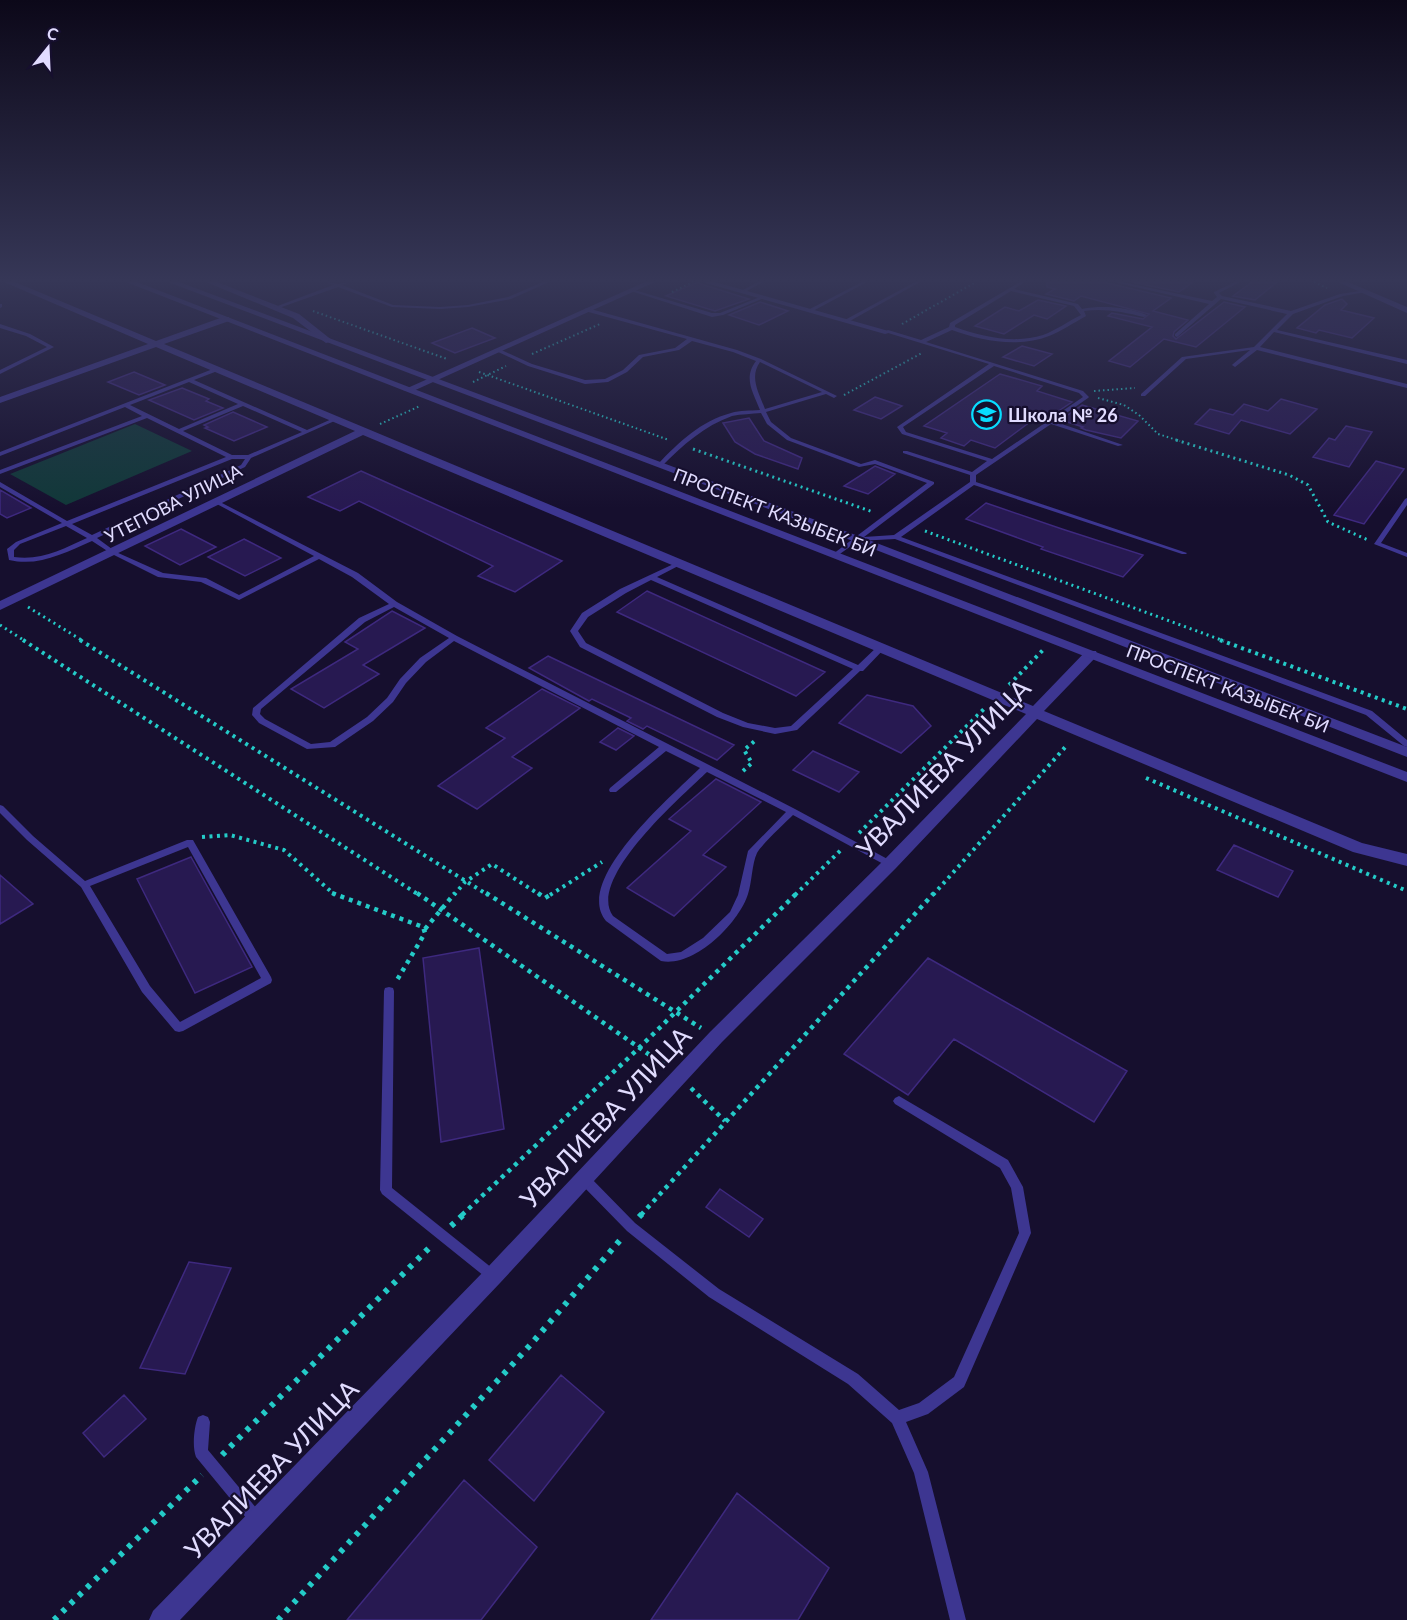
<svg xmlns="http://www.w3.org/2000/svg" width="1407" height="1620" font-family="Lato,sans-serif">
<rect width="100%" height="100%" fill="#160f2e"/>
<path fill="#113839" d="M135,424L192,451L66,505L10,474Z"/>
<path fill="#271951" stroke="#3e297f" stroke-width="1.5" d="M698,282L701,284L749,299L715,311L666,296Z
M1047,282H1103L1171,298L1153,311L1188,320L1174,332L1173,336L1176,339L1224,302L1245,307L1196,347L1164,339L1130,367L1109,361L1152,327L1108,316L1112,313L1143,319L1149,314L1081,296L1074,301L1046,294L1055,289L1047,287Z
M1132,282H1193L1179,292Z
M1252,282H1277L1255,300L1233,296Z
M1342,299L1347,304L1341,310L1374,318L1352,338L1319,330L1316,333L1297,328L1325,305Z
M1038,300L1066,306L1047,319L1034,315L1004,334L975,326L1005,307L1019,311Z
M760,302L788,311L759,325L729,315Z
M472,328L495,338L455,353L432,343Z
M1022,346L1052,354L1034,366L1003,357Z
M134,372L165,385L139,395L108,382Z
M1000,374L1042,386L1037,391L1072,402L1051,416L1042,413L995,448L971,440L964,446L941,438L947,433L924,426Z
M182,388L209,399L206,401L223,408L194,420L149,400Z
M875,397L902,406L881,419L854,410Z
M1281,399L1317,409L1290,434L1241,420L1229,434L1195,424L1210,409L1233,415L1244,404L1268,411Z
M1082,405L1138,421L1121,438L1086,430L1081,428L1083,427L1061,420Z
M233,412L267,427L234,441L205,428L208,427L204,425Z
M749,418L764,441L802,458L798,469L755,454L735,442L723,423Z
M1346,426L1372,432L1349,467L1313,457L1329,438L1335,440Z
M1376,461L1404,469L1364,524L1334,515Z
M875,466L895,474L868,494L844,486Z
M361,471L562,561L515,592L478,576L493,566L359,501L340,511L308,497Z
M0,490L31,508L7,518L0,514Z
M986,503L1062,529L1143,555L1123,577L1041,549L1043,547L966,519Z
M181,529L216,547L180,565L145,546Z
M244,539L281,558L245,576L208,557Z
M647,591L825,672L796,696L617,612Z
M392,611L425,628L363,665L379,674L324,708L291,689L358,649L345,642Z
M548,656L734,745L717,760L647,726L643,729L627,721L631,718L592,699L589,701L529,668Z
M542,689L580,708L512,757L532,768L477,809L438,786L505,738L486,728Z
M867,695L913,706L931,726L901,753L839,723Z
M618,728L634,736L616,750L600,742Z
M813,751L859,772L839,792L793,770Z
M716,779L761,802L703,855L726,867L674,916L627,888L691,831L669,819Z
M1234,845L1293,871L1278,897L1217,870Z
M191,857L252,967L195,993L137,879Z
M0,875L33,904L0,924Z
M479,948L504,1129L441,1142L423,958Z
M928,958L1127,1071L1094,1122L954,1039L908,1095L844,1054Z
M720,1189L763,1219L749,1237L706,1207Z
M189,1262L231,1268L185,1374L140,1368Z
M561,1375L604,1412L534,1501L489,1460Z
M124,1395L146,1419L104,1457L83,1433Z
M464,1480L537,1547L481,1620H347Z
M737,1493L829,1568L798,1620H651Z"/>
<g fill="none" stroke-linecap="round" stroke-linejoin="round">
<path stroke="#24cbc8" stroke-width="2" stroke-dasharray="1.5 3" stroke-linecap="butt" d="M1314,282L1327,288
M672,292L693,282
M313,311L447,359
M902,324L976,282
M532,354L600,324
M479,372L669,440
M473,382L506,366
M1094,391L1135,388
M844,395L922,353
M1098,398L1124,405L1139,415L1158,434L1180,441
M380,424L420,406"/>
<path stroke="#24cbc8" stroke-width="3" stroke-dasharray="2 4" stroke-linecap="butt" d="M1176,440L1289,475L1308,485L1328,522L1368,540
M693,449L873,512
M925,531L1224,641
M28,607L83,641
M0,625L25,641"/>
<path stroke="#24cbc8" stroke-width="4" stroke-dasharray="3 4.5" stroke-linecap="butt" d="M23,640L419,895
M80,640L488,895
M1220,640L1407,709
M1009,685L1043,650
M743,771L752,763L744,750L757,739
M1146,778L1407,891
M859,833L986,707
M202,837L230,835L284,850L335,895
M454,895L465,882L492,864L540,895
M550,895L602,862
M795,895L841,850
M933,895L1068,744"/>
<path stroke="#24cbc8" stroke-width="4.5" stroke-dasharray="4 5" stroke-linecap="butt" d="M332,893L423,927L425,933L397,980
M417,893L667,1067
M486,893L701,1028
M538,893L545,898L553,893
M425,929L455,893
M691,1088L725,1121
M462,1215L640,1047L797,893
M641,1215L934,893"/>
<path stroke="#24cbc8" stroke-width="6" stroke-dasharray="4.5 7" stroke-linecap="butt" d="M639,1217L642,1214
M451,1226L464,1214
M222,1455L431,1246
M54,1620L202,1475
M278,1620L532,1343L621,1239"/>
<path fill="#3d3691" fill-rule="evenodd" d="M327,282L338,284L349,282L342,285L393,305L440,307L468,305L508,297L543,282H549L511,299L468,307L440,309L392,307L338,287L279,308L275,307L333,285Z
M758,282H763L743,293L739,292Z
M862,282H867L811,312L806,311Z
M915,282H920L848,322L843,321Z
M1020,282H1025L1014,289L1078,304L1082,309C1102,305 1127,307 1147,315L1144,317C1124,312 1104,308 1084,311L1086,316C1073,323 1062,331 1049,336C1018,348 982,341 952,330L926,342L1083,391L1089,397L1088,398L1055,421L1056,422L1123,445L1118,446L1051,424L976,475V482L1187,553L1186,554H1182L974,485L901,537L1372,711L1407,740V747L1404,746L1366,715L895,539L858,541L837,556H833V554L927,483L875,464L859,467L787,440L767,424L761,413C752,414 741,414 732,416C704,426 683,445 662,466H658V464C679,442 701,421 731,413C740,410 750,411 760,410C753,392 743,378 756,361L733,352L692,341L679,350L643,357L627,372L608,382L585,384L528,366L494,350L499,349L532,364L585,380L605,379L623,370L639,355L675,348L687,339L585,311V309L587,308L737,350L761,359L837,396L834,398L826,394L766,412L771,422L791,438L861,464L875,460L934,482V484L864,537L894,535L970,482V475L903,453V451H907L972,472L987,461L902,434L897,427L989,364L885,332L888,330L921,340L949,327L950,323ZM1011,291L1074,306L1081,315C1068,321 1057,330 1043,335C1015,344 982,337 955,327V325ZM760,362L822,392L765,409C759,393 749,377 760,362ZM994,366L1079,393L1083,397L992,459L906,432L903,427Z
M1114,282H1122L1212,301L1217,297L1214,293V292L1235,282H1240L1219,293L1222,296L1291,311L1340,294L1366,290V292L1343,296L1293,314L1277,330L1407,360V364L1274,332L1260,347L1407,384V388L1257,350L1235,367L1232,365L1233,364L1250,350L1186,359L1145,396H1141V394L1182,357L1254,347L1287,314L1221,299L1177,337L1175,336V334L1209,304Z
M631,289L712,313H720L760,297L764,298L723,315L712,317L631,291Z
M0,304H2V307L0,308Z
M0,324L30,334L54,347L0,374V370L47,347L26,336L0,328Z
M218,367L220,368V370L194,380L307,430L334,418L339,419L251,458L245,467L97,538L116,552L163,573L206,578L239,595L314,556L215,503L220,502L358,573L397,602L457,636L795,809L893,862L895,864L893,866H887L793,815C785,823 761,845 757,853C752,863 752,882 748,894C739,923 694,968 661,961L606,921C572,880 673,795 700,768L666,751L616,792H610L609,790L610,788L659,747L454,641L426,662L406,683L393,702L373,721L335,747L307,749L259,723L252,715L253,708L359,618L389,604L352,577L319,559L239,600L201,582L158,577L112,554L92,541C64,553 39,567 9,560L7,549L16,542L62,523L0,487V482L67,521L226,457L147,418L0,474V470L142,416L125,407L0,456V452ZM189,382L238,404L179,429L130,405ZM243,406L302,432L248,455H232L183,431ZM232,459H245L241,465L92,535L72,524ZM66,526L87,538C63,549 41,561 14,557V550L20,544ZM394,607L449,638L420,658L400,679L387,698L367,717L330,742L311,744L265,719L260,714L261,709L365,622ZM707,772L786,812L748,851L738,895L730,912L703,938L681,952L667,954L613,916C586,879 682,796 707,772Z
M1407,498V505L1381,543L1407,553V557L1374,544L1405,499Z
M680,561L682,562V564L657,577L858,665L878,646H881L885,648L863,671H860L797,730L775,734L743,727L717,717L580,647L570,631L582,613L620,589ZM651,580L853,669L791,726L775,728L748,723L723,713L586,643L578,631L588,617L626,593Z
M0,805L3,806L33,836L85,881L187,840H193L271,977L272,980L271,983L183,1031L179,1032L175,1031L142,992L81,887L27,840L0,813ZM188,847L261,978L180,1022L150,986L90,886Z
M389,987L393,988L394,991L392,1188L497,1272L499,1276L497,1280L493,1282L489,1280L382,1194L380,1190L384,991L385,988Z
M899,1096L1008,1160L1023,1187L1031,1233L964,1387L928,1414L906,1422L928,1472L966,1620H950L914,1473L892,1423L848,1384L709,1297L627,1231L580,1183L578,1179L580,1175L584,1174L588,1175L635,1223L719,1289L858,1374L899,1410L919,1403L954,1377L1019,1233L1011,1188L1000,1168L895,1104L893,1101L895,1098Z
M203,1415L208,1417L210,1422L208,1450L262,1515L264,1520L262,1525L257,1527L252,1525L196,1457C192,1447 194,1427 198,1417Z"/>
<path fill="#3d3691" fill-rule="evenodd" d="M4,282H15L156,341L223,317H229V321L164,344L1033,706L1086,651H1096L1097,654L1096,657L1044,711L1362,843L1407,854V866L1353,852L1037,719L896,868L722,1042L500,1283L180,1620H149L153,1611L486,1269L710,1032L884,860L1026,714L363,435L0,610V601L355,431L156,347L0,403V397L148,344Z
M206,282H217L299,314L333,341L326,343L293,318Z
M645,282H655L411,392L403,390Z
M702,282H715L892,332L885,334Z
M1338,282H1348L1407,307V313Z"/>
<path fill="#3d3691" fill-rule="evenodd" d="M126,282H137L1407,772V782Z
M168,282H179L861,537L1407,747V757L853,541Z"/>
</g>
<linearGradient id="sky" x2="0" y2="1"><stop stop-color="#0c0819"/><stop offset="0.55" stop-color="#363757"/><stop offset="1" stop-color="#363757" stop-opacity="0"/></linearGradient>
<rect width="1407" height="509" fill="url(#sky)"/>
<defs>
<symbol id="school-ring" viewBox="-11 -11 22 22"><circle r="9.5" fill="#160f2e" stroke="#08dcff" stroke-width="1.5"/><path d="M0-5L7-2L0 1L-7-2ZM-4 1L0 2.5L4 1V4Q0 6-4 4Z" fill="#08dcff"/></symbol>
</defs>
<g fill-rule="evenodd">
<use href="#school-ring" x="970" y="398" width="33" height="33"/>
</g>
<g text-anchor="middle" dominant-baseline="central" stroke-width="4.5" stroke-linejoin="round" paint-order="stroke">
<g font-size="18" font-weight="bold" fill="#e1dcff" stroke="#160f2e" text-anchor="start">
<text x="1008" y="415">Школа № 26</text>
</g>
<g font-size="18" fill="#e1dcff" stroke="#160f2e">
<text transform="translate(173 503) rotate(-27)">УТЕПОВА УЛИЦА</text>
<text transform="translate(775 512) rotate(21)">ПРОСПЕКТ КАЗЫБЕК БИ</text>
<text transform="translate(1228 688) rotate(21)">ПРОСПЕКТ КАЗЫБЕК БИ</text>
</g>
<g font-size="26" fill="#e1dcff" stroke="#160f2e">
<text transform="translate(943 768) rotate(-46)">УВАЛИЕВА УЛИЦА</text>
<text transform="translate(605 1117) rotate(-47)">УВАЛИЕВА УЛИЦА</text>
<text transform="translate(271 1469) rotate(-46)">УВАЛИЕВА УЛИЦА</text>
</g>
</g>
<g transform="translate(48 48) rotate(18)" stroke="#160f2e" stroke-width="4.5" paint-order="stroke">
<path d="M0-4.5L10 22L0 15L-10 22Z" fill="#e1dcff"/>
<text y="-9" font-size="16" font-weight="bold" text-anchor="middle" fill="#e1dcff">С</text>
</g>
</svg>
